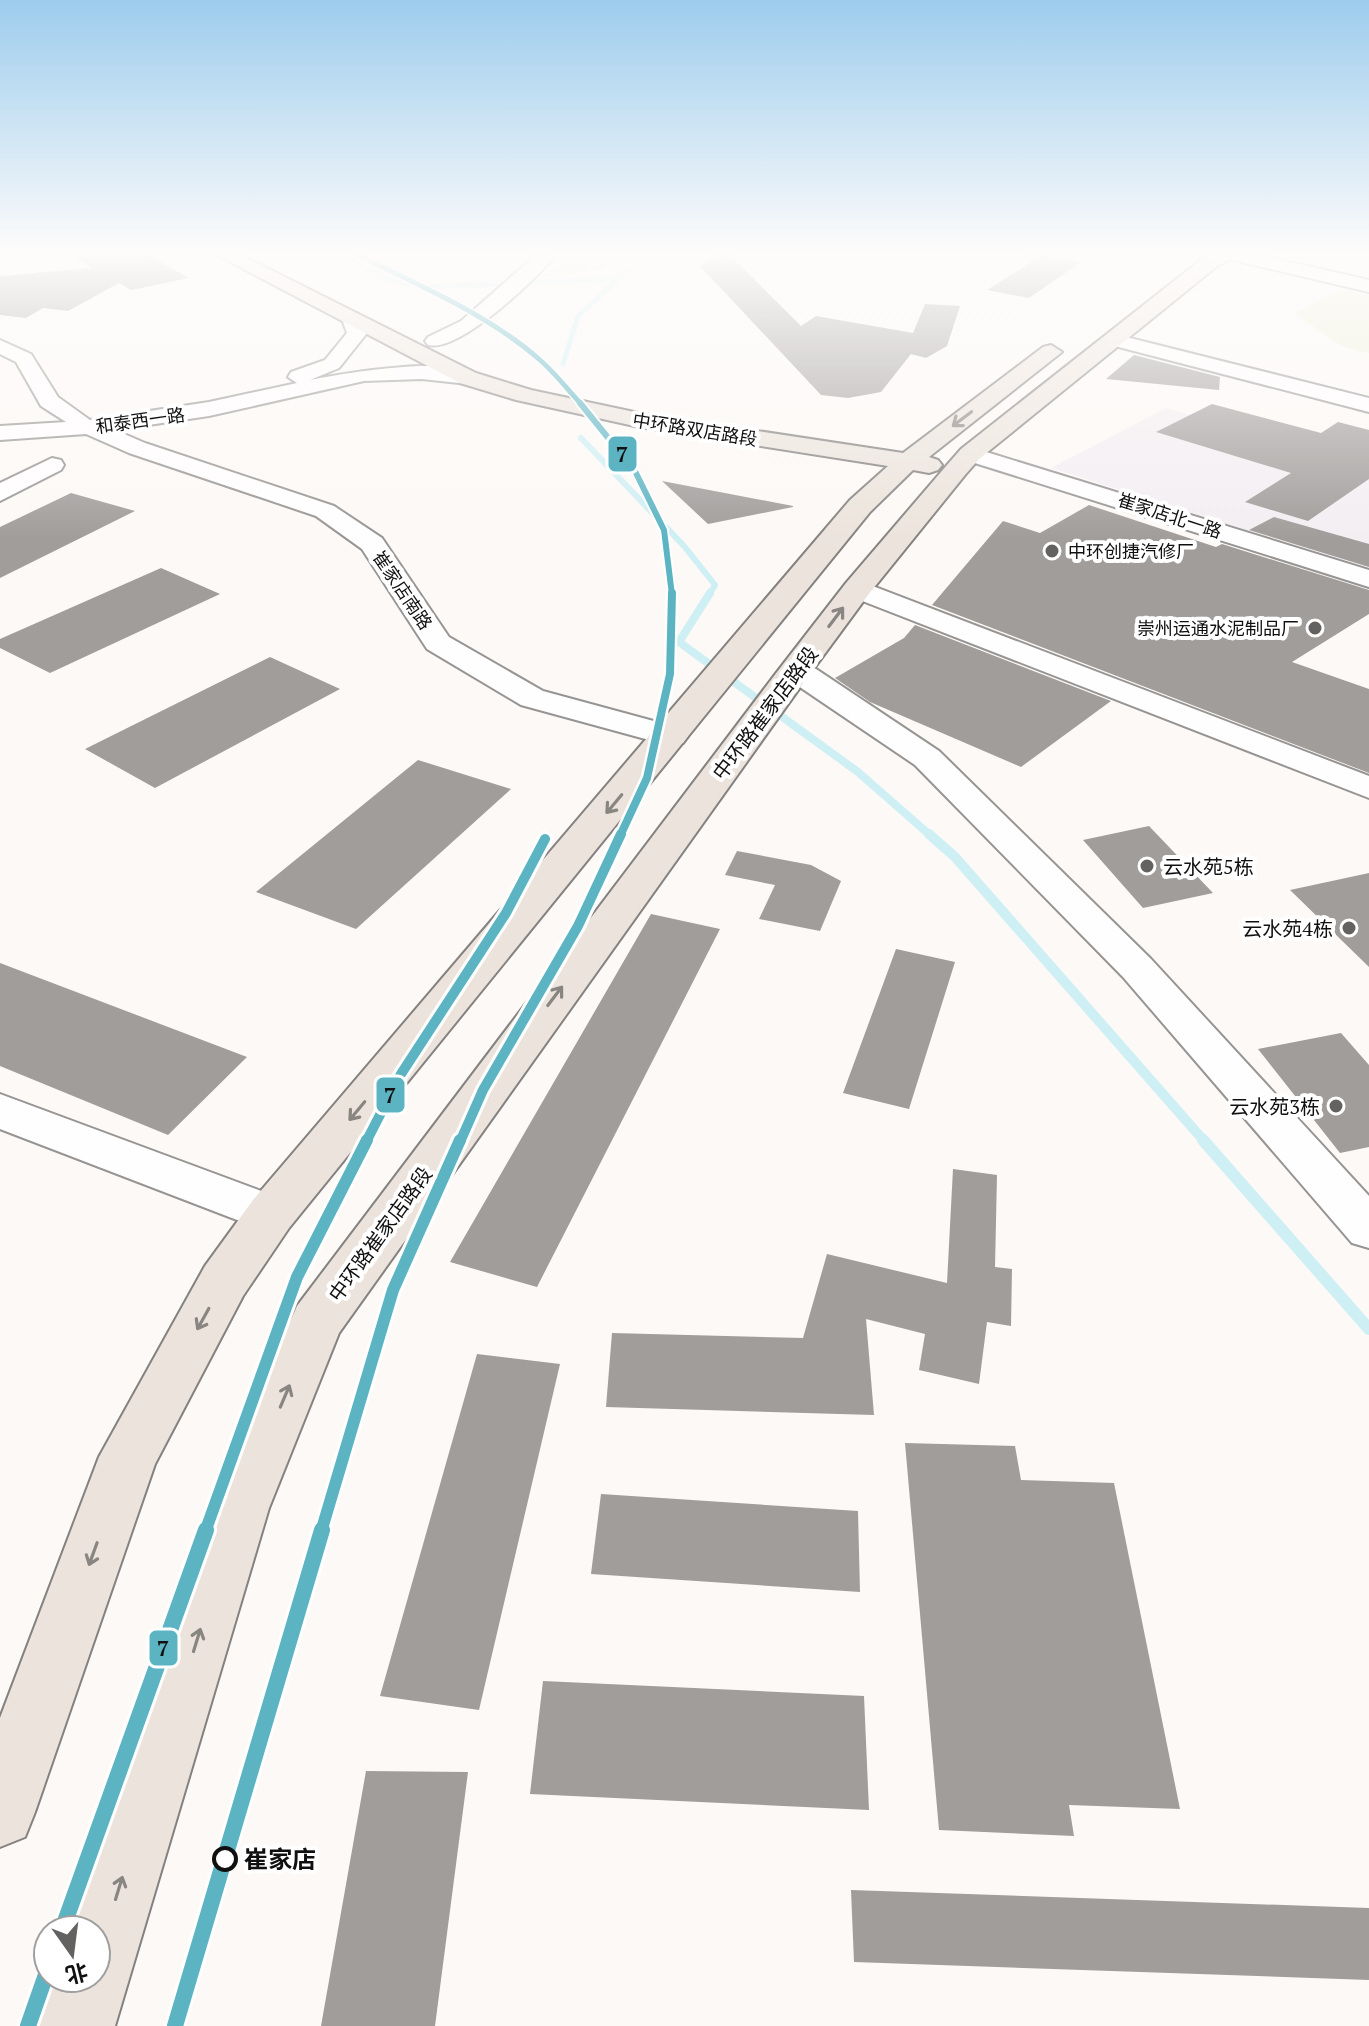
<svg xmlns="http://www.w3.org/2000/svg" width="1369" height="2026" font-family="'PT Serif','Noto Sans SC',serif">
<rect width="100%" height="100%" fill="#fcf9f6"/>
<path fill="#f3eef2" d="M1166,408L1369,464V569L1051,468Z"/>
<path fill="#ebf0d7" d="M569,255H627L602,270L544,276Z
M1343,289L1369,295V353L1343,347L1294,313Z"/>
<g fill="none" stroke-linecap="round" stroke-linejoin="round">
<path stroke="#ceeff4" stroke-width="5" d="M335,255L395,281L426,287L616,279
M563,364L578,316L630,268L657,255"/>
<path stroke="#ceeff4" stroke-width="6" d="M581,438L684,546L715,585L709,595"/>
<path stroke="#ceeff4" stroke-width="8" d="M710,593L679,642L858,772L931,836"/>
<path stroke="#ceeff4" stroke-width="10" d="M929,834L955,857L1205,1142"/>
<path stroke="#ceeff4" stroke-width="12" d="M1203,1140L1369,1329"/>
</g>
<path fill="#a09d9b" d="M71,255H148L189,278L131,290L119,283L68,311L43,308L26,318L0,315V276L92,268Z
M718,255H730L801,326L816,316L913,333L925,304L960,306L947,346L926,358L911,354L881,392L848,398L821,395L700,266Z
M1041,256L1081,262L1029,298L987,290Z
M1134,355L1220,377L1219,390L1106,379Z
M1212,404L1321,433L1338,422L1369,430V479L1308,521L1245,502L1291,473L1156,432Z
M662,481L793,506V507L708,524Z
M71,493L135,511L0,578V527Z
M1089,505L1216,547L1222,544L1369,590V614L1292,662L1369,689V773L932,605L1003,521L1040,533Z
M1274,517L1369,544V567L1249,530Z
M161,568L220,594L50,673L0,648V639Z
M915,625L1111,701L1021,767L870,702L835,678L904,638Z
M270,657L340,689L155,788L85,749Z
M418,760L511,789L356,929L256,892Z
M1149,826L1213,893L1143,908L1083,840Z
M737,851L811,865L841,881L820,931L759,919L775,885L725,875Z
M1369,873V967L1290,890Z
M651,914L720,929L537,1287L450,1262Z
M896,949L955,962L909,1109L843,1093Z
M0,963L247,1057L168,1135L0,1066Z
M1341,1033L1369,1065V1147L1340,1153L1258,1049Z
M953,1169L997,1175L995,1267L1012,1269L1011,1326L987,1322L979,1384L919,1370L925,1334L866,1319L874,1415L606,1407L612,1333L803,1338L827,1254L947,1283Z
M477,1354L560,1364L479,1710L380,1696Z
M905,1443L1015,1446L1021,1480L1114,1483L1180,1809L1069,1805L1074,1836L939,1830Z
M601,1494L858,1511L860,1592L591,1574Z
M543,1681L864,1696L869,1810L530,1794Z
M366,1771L468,1772L435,2026H321Z
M851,1890L1369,1908V1980L854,1962Z"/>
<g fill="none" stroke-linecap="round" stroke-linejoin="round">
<defs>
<path id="minor" d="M536,255H556C536,279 459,353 428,345L425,341L428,337L461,321Z
M1226,255H1259L1369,280V292L1229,259Z
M352,313L359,315L367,333L339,368L310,380C340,374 458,353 479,378L468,384L422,379L364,381L209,416L115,430L145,443L334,506L382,538L449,637L543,691L683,729L688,736L683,743L671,746L521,705L427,649L362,549L316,516L129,453L86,434L0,440V426L66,422L41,406L16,362L0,354V340L31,354L58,397L90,420L209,402L297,383L288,377L291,372L325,360L347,333L342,319Z
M1114,334L1369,398V412L1107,344L1104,340Z
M970,447L1369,570V587L962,459L958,454L962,449Z
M52,458L61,460L64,465L61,470L0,501V483Z
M857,580L1369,776V798L847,595L843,589L847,583Z
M796,661L807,663L939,751L1151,959L1369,1196V1248L1352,1243L1123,977L915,765L785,677L781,670L785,663Z
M0,1094L288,1201L295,1214L288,1227L271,1233L0,1129Z"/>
<path id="major" d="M217,255H241L476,373L531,390L639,413L903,453L1043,347L1051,345L1062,352L929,457L938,460L942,465L938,470L929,473L913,470L870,512L289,1228L243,1296L155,1464L35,1812L25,1837L0,1847V1718L99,1457L205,1266L253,1200L850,500L888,466L639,427L516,400L460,383Z
M1212,255H1238L1216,267L979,459L965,475L868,595L801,686L339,1333L269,1508L115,2026H37L53,1978H96V1930H69L209,1508L297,1306L777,672L846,583L947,465L961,449L1202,259Z"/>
</defs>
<use href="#minor" stroke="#969594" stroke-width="4"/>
<use href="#major" stroke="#848281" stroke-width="4"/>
<use href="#minor" fill="#fffefe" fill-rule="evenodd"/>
<use href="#major" fill="#ece4dc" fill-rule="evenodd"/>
<defs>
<path id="metro-1-far5" d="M358,255C419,286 488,314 540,360C555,373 568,390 582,405"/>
<path id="metro-1-far4" d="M580,403L635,471L664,530L672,595"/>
<path id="metro-1-far3" d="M620,836L647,778L670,674L672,593"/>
<path id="metro-1-far2" d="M366,1142L401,1074L506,913L545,839
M460,1142L483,1090L578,926L621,834"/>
<path id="metro-1-far1" d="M205,1532L297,1277L367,1140
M321,1532L393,1290L460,1140"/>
<path id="metro-1" d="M62,1930L206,1530
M28,2026L48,1969
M175,2026L322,1530"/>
</defs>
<use href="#metro-1-far5" stroke="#fff" stroke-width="8"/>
<use href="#metro-1-far4" stroke="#fff" stroke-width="10"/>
<use href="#metro-1-far3" stroke="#fff" stroke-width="13"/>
<use href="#metro-1-far2" stroke="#fff" stroke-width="16"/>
<use href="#metro-1-far1" stroke="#fff" stroke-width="18"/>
<use href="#metro-1" stroke="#fff" stroke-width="22"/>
<use href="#metro-1-far5" stroke="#5cb4c3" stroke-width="5"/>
<use href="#metro-1-far4" stroke="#5cb4c3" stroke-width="6"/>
<use href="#metro-1-far3" stroke="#5cb4c3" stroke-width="8"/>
<use href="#metro-1-far2" stroke="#5cb4c3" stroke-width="10"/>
<use href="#metro-1-far1" stroke="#5cb4c3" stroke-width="12"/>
<use href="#metro-1" stroke="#5cb4c3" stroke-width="16"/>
</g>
<defs><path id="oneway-shaft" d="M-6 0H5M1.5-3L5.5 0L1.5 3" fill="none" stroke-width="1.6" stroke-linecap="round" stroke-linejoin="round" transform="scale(2)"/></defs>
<g stroke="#898580">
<use href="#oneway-shaft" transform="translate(962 419) rotate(143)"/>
<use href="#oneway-shaft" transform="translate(836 617) rotate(-53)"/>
<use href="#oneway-shaft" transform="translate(614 804) rotate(130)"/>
<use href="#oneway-shaft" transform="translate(555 996) rotate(-53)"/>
<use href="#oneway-shaft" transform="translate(357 1111) rotate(130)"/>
<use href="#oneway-shaft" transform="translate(203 1319) rotate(119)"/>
<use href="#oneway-shaft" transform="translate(285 1396) rotate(-67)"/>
<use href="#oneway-shaft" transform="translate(93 1554) rotate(110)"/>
<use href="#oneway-shaft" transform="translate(197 1640) rotate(-73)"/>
<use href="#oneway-shaft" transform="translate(119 1888) rotate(-73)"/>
</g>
<linearGradient id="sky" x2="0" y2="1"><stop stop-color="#9dcced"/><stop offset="0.47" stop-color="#fefcfb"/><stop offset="1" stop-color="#fefcfb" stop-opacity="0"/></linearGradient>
<rect width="1369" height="539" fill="url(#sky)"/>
<g fill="#636260" stroke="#fff" stroke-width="3">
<circle cx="1052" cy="551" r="8"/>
<circle cx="1315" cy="628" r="8"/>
<circle cx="1147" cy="866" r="8"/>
<circle cx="1349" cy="928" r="8"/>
<circle cx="1336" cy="1106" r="8"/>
</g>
<circle fill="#fff" stroke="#101010" stroke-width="4" cx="225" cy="1859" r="11"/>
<g text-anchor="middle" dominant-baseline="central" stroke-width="8" stroke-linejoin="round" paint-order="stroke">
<g font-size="18" fill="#101010" stroke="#fff">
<text transform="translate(140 420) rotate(-8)">和泰西一路</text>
<text transform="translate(695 429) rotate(9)">中环路双店路段</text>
<text transform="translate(1170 515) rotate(18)">崔家店北一路</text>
<text transform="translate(403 590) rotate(56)">崔家店南路</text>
</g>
<g font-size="18" fill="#101010" stroke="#fff" text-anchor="start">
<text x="1068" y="551">中环创捷汽修厂</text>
<text x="1299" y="628" text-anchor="end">崇州运通水泥制品厂</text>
</g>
<g font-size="20" fill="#101010" stroke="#fff">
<text transform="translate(765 713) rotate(-53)">中环路崔家店路段</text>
<text transform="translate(380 1234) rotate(-54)">中环路崔家店路段</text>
</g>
<g font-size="20" fill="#101010" stroke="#fff" text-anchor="end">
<text x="1163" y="866" text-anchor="start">云水苑5栋</text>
<text x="1333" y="928">云水苑4栋</text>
<text x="1320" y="1106">云水苑3栋</text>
</g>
<g font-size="24" font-weight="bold" fill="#101010" stroke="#fff" text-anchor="start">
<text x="244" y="1859">崔家店</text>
</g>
</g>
<g stroke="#fff" stroke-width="3">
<rect x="607" y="435" width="31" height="38" rx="8" fill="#5cb4c3"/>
<rect x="375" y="1076" width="31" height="38" rx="8" fill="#5cb4c3"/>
<rect x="148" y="1629" width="31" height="38" rx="8" fill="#5cb4c3"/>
</g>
<g font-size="22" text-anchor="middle" font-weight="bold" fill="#111">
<text x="622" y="462">7</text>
<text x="390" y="1103">7</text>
<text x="163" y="1656">7</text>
</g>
<g transform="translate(72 1954) rotate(166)"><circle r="38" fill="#ffffff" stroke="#9f9f9f" stroke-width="2"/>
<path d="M0-6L14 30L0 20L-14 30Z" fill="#636260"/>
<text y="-12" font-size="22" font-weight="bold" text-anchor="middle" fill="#101010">北</text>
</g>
</svg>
